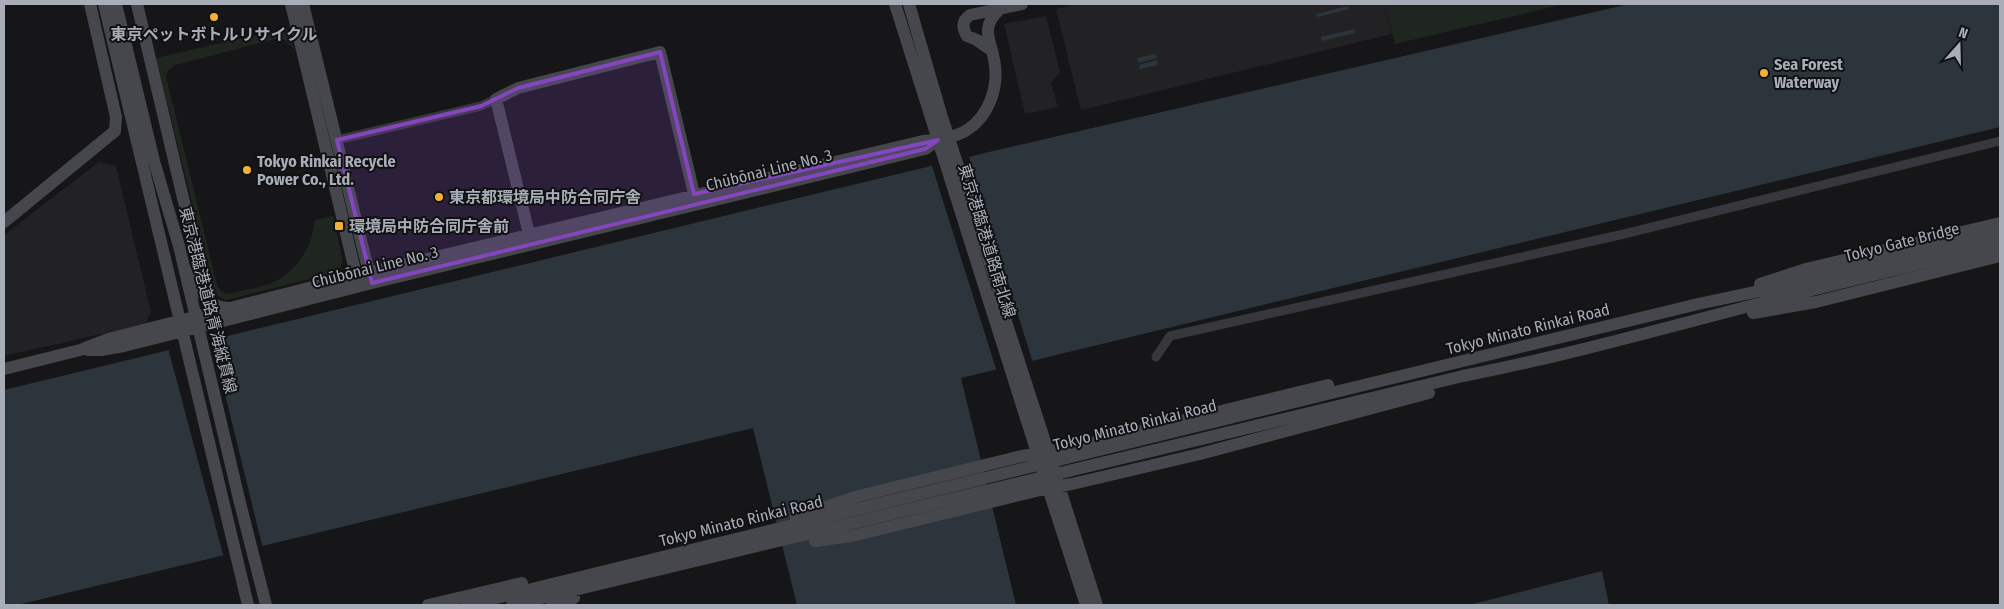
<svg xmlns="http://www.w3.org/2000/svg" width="2004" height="609" font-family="'Fira Sans Condensed','Noto Sans JP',sans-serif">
<rect width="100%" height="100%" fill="#161618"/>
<path fill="#222225" d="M1076,4H1385L1392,34L1081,110L1056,9Z
M1046,16L1060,72L1051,83L1058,107L1025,114L1004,24Z
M99,162L116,166L151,312L145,324L4,356V235Z"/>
<path fill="#1e261f" d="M1385,4H1565L1395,44Z
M287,28L294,48L284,40L275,39L175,65L168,71L166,76L217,285L222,292L229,294C243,290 261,288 274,282C292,274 307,254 312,235C314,230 313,225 315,220L333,216L343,262L337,272L226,300L215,295L156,58Z"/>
<path fill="#2c353c" d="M1629,4H2000V127L961,378L1016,605H797L753,428L17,605H4V390L989,152Z
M1348,6L1349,9L1317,17L1316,14Z
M1354,29L1355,33L1322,41L1321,37Z
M1156,54L1157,58L1138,63L1137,58Z
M1157,60L1158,65L1140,69L1139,65Z
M1602,571L1609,605H1469Z"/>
<path fill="#161618" d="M968,154L1033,363L997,372L931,163Z
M214,337L212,341L263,549L224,558L168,348Z"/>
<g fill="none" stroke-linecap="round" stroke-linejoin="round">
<path stroke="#37383d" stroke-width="9" d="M337,140L481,106L496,99
M1156,357L1170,336L1624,234L2000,141"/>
<path stroke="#45474d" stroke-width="12" d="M104,4L248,605
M116,4L154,161L179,246L240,503L266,605
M137,4L197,257L196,279
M291,4L358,283
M303,4L371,281
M895,4L1037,453
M909,4L941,114L998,288L1001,306L1048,451
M991,50L977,40L967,36C962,28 962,21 970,15L1022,4
M4,222L115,131L116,117L90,4
M531,242L496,99L518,88L660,52L696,202
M193,272C201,292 204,306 228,308
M1760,284L1806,269L2000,223
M1753,313L1816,302L2000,256
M88,350H101L124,346L372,283L925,149L938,140
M4,369L80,350L108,339L356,276L923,141C937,140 955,138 967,130C988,117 998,89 995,66C993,43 978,29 999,10
M1059,486L1097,605
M1048,488L1086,605
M796,517L855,497L891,488L1022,456L1075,447L1328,385
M815,541L852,536L1048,488L1072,484L1200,454L1429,393
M428,605L522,583
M467,605L1368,384L1698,304L1811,280L2000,234
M512,605L1463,376C1581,353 1696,319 1812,290C1875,274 1938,259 2000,244
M552,605L574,598"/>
<path stroke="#45474d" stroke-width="12" d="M1048,451L1059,486
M1037,453L1048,488"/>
</g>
<path fill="#8446be" fill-opacity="0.2" stroke="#8446be" stroke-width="4" stroke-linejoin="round" d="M660,52L694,194L938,140L925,149L372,283L337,140L481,106L518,88Z"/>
<g fill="#f2b134" stroke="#111113" stroke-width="2">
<circle cx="214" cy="17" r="5"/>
<circle cx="1764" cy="73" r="5"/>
<circle cx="247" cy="170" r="5"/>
<circle cx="439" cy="197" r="5"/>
<rect x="334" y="221" width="10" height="10" rx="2.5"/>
</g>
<g text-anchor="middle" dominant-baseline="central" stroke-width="4" stroke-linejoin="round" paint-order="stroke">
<g font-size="16" font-weight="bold" fill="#a8adb8" stroke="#111113" text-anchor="start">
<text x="214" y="34" text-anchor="middle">東京ペットボトルリサイクル</text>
<text x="1774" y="64">Sea Forest<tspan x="1774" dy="18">Waterway</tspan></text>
<text x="257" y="161">Tokyo Rinkai Recycle<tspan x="257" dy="18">Power Co., Ltd.</tspan></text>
<text x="449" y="197">東京都環境局中防合同庁舎</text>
<text x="349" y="226">環境局中防合同庁舎前</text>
</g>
<g font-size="16" fill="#a8adb8" stroke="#111113">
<text transform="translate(769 170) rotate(-14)">Chūbōnai Line No. 3</text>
<text transform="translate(987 241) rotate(73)">東京港臨港道路南北線</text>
<text transform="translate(1902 242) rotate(-14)">Tokyo Gate Bridge</text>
<text transform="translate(375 267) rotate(-14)">Chūbōnai Line No. 3</text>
<text transform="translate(208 300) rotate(76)">東京港臨港道路青海縦貫線</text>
<text transform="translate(1528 329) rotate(-14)">Tokyo Minato Rinkai Road</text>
<text transform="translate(1135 425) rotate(-14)">Tokyo Minato Rinkai Road</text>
<text transform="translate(741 521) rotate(-14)">Tokyo Minato Rinkai Road</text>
</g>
</g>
<rect width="2004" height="609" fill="none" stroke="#a8adb8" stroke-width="10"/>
<g transform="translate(1959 45) rotate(20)" stroke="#111113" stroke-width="4" paint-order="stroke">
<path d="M0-4L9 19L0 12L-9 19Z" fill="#a8adb8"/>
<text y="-8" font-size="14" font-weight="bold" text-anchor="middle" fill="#a8adb8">N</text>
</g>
</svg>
